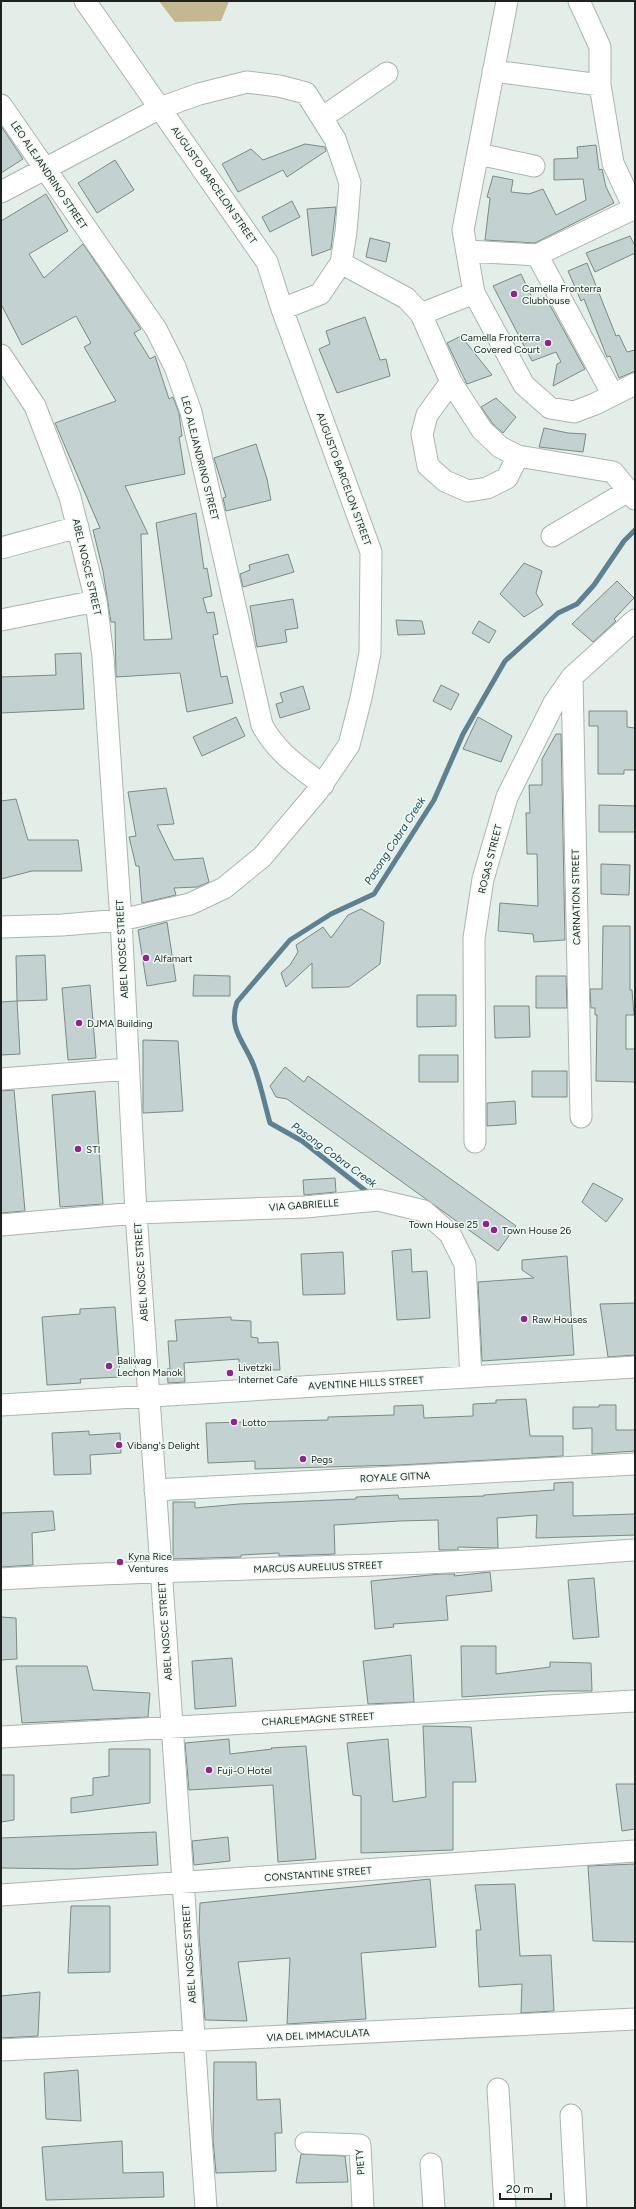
<svg xmlns="http://www.w3.org/2000/svg" width="636" height="2209" font-family="Figtree,sans-serif">
<rect width="100%" height="100%" fill="#e2eee7"/>
<path fill="#c4b890" d="M159,1H229L221,21L175,22Z"/>
<g fill="none" stroke-linecap="round" stroke-linejoin="round">
<path stroke="#5e8191" stroke-width="5" d="M371,1195L302,1141L270,1123C265,1105 261,1086 255,1069C247,1044 227,1031 237,1002L290,940L331,914L374,894L434,800L463,734L505,661L558,613L577,604L594,585L624,541L635,530"/>
</g>
<path fill="#c3d1d0" stroke="#7c8989" d="M1,126L23,159L1,173Z
M305,144L325,147L326,151L287,177L283,170L238,192L222,164L251,149L263,160Z
M596,145L599,170L602,169L606,187L614,203L535,243L485,240L490,198L487,197L493,176L513,180L511,192L529,194L543,189L556,215L586,200L583,179L554,180V159L578,158L577,147Z
M115,160L134,190L97,213L78,183Z
M46,194L68,231L29,254L44,278L83,244L141,329L134,333L150,359L155,356L169,399L173,397L179,413L182,436L179,437L185,474L125,486L148,534H141L144,640L172,639L156,523L196,513L204,569L207,568L212,596L203,598L207,613L214,612L218,634L213,635L221,677L227,676L233,703L187,712L180,673L116,677L115,622H111L103,571L93,530L100,528L55,423L116,401L84,347L91,343L76,316L22,345L1,304V221Z
M292,201L300,217L270,232L262,217Z
M336,207L331,249L312,256L307,209Z
M630,236L635,246V253L595,272L586,253Z
M370,238L390,243L386,262L366,257Z
M587,263L616,336L619,335L627,352L635,350V371L619,378L610,356L607,357L584,299L581,301L568,271Z
M521,274L535,304L546,298L585,369L553,386L557,364L561,362L556,352L532,361L493,286Z
M365,317L380,360L386,359L390,376L337,393L319,349L330,344L326,331Z
M461,336L492,375L467,384L447,343Z
M496,398L516,417L503,433L493,424L481,407Z
M544,428L568,433L586,434L583,452L539,447Z
M256,444L267,479L271,500L226,511L223,498L226,497L214,458Z
M288,554L294,572L243,587L240,574L250,570L249,565Z
M524,563L542,571L536,593L543,605L524,617L500,594Z
M617,581L634,598L614,619L616,621L593,642L572,624Z
M293,599L298,628L285,630L287,642L257,647L250,606Z
M396,620L422,621L425,634L398,635Z
M479,621L496,631L489,643L472,633Z
M81,653L84,709L1,713V677L56,675L55,654Z
M441,685L459,694L451,710L433,701Z
M303,686L310,709L280,718L276,704L283,702L280,693Z
M589,711H627V727L635,728V770H624V774H598V726H589Z
M236,717L245,736L202,756L193,737Z
M478,717L512,736L501,762L463,749Z
M556,734H561L565,940L534,942L533,934L498,931L500,903L538,906L537,854H527L526,813H530L529,785H542V759Z
M166,788L174,824L157,825L174,860L203,858L209,882L197,887L174,888L176,895L142,903L139,866H136L129,837L136,836L128,792Z
M16,799L28,840H78L82,871H32L1,879V801Z
M599,805L635,806V832H599Z
M601,864L630,865L629,895L601,894Z
M361,909L384,922L380,964L349,987L312,988V963L286,987L281,973L290,965L298,952L296,945L323,927L331,938L348,915Z
M167,922L176,981L147,986L138,930Z
M603,926H630V990H632L634,1015H626V1049H635V1082L596,1081L597,1015H595V1008H591L590,989H602Z
M45,955L47,1000L17,1001L16,956Z
M194,975L230,976V996H193Z
M536,976H566L567,1008H536Z
M90,985L96,1058L68,1060L62,988Z
M417,995H456V1026L417,1027Z
M17,1001L20,1054L1,1055V1002Z
M494,1006H529L530,1037L495,1038Z
M143,1040L178,1041L183,1111L143,1113Z
M419,1055H458V1082H419Z
M285,1067L304,1082L308,1076L516,1226L498,1251L287,1099L276,1097L270,1086Z
M532,1071H567V1097H532Z
M14,1090L25,1211L1,1213V1091Z
M95,1091L103,1204L60,1207L52,1095Z
M515,1101L516,1124L487,1126V1103Z
M335,1178L336,1192L304,1195L303,1180Z
M593,1183L623,1199L606,1222L582,1202Z
M411,1249L412,1272L427,1271L430,1318L397,1320L392,1251Z
M343,1252L345,1294L303,1295L301,1254Z
M567,1256L574,1355L482,1361L478,1282L534,1278L522,1270V1260Z
M635,1303V1355L608,1357L600,1304Z
M115,1307L120,1377L80,1379L81,1383L47,1385L42,1317L80,1314V1309Z
M231,1317V1320L251,1321V1337L258,1338V1343L278,1342L280,1370H239V1359L184,1363L185,1382L168,1383L167,1369H170L168,1341H177L175,1320Z
M526,1399L530,1436H563V1456L400,1465L255,1469V1461L208,1463L206,1423L328,1420V1417L394,1415V1406L423,1405L424,1418L473,1416V1404L496,1403V1400Z
M599,1405H616V1430H635V1451L592,1454V1428L573,1429V1407H599Z
M89,1431V1435L120,1433L121,1453L90,1455L91,1474L54,1475L52,1433Z
M573,1482V1516L635,1514V1535L536,1538L537,1515L497,1518L498,1548L458,1547V1550H439L438,1520L399,1521L334,1525L335,1554L279,1556V1553L241,1555V1557L173,1559V1502H195V1508L239,1504L356,1499V1497L398,1495L399,1499L484,1496V1495L554,1490V1483Z
M53,1511L55,1530L32,1533L33,1565L1,1567V1513Z
M490,1572L492,1591L446,1596L448,1620L393,1624L394,1627L375,1629L371,1581L440,1574H455L454,1576Z
M594,1578L599,1637L573,1639L568,1580Z
M1,1617L16,1618L17,1659L1,1660Z
M461,1646H496V1674L550,1667V1662L591,1663L592,1691H549L462,1697Z
M411,1655L414,1702L368,1704L363,1661Z
M232,1658L236,1706L195,1709L192,1661Z
M16,1666H87L93,1690L150,1693L148,1717L22,1723Z
M423,1726L471,1727L476,1782H453V1850L361,1853V1796L353,1795L347,1743L388,1739L393,1802L426,1797Z
M229,1739L230,1754L272,1749L271,1748L306,1746L316,1859L278,1862L273,1785L189,1790L185,1743Z
M109,1749H150V1803L71,1813V1798L93,1795V1778L109,1776Z
M1,1775H14V1820L1,1822Z
M616,1784H635V1829L622,1831Z
M156,1832L158,1865L74,1869L1,1868V1838Z
M228,1837L230,1861L194,1865L192,1841Z
M635,1864V1942L593,1941L588,1866Z
M430,1879L436,1947L361,1953L366,2019L287,2024L290,1958L238,1962L247,2021L205,2020L199,1933L200,1903Z
M515,1884L520,1956L551,1955L554,2011L521,2013L522,1984L479,1987L476,1930H481L475,1885Z
M71,1906H110V1972L68,1973Z
M40,1992L38,2036L1,2038V1996Z
M214,2062H256L257,2100L280,2099L282,2133H275L276,2171L216,2173L213,2139Z
M78,2070L81,2121L46,2119L44,2073Z
M122,2141L123,2173L163,2172L164,2197L46,2200L42,2147Z
M301,2154L345,2156L348,2182L296,2183Z"/>
<g fill="none" stroke-linecap="round" stroke-linejoin="round">
<defs>
<path id="minor" d="M507,1L463,230L474,293L524,385L550,408L574,412L595,404L635,384
M579,1L600,47V85L613,163L634,208
M493,71L600,85
M1,105L156,329L175,367L191,412L262,725C277,753 298,766 323,785
M323,117L387,73
M478,154L534,166
M1,192L160,108L199,94L247,82L279,86L306,93L335,139L350,183L346,232L341,263L320,294L282,309
M468,251L537,255L635,208
M537,255L613,395
M341,263L406,298L421,314L451,382L482,430L500,447L518,456L613,472L635,499
M421,314L474,293
M1,355L35,406L70,497L96,601L103,657L121,920L136,1213L206,2208
M451,382L427,415L422,434L428,466L445,481L468,491L487,488L507,478L518,456
M552,536L628,491
M1,548L78,527
M1,620L96,601
M572,677L581,1117
M1,927L62,925L121,920L190,904L224,888L262,857L317,792L349,745L361,698L370,653L371,552L282,309L267,262L85,1
M1,1079L128,1069
M475,1142L474,938L483,879L507,797L554,703L572,677L635,620
M1,1225L136,1213L305,1207L378,1200L424,1211L450,1234L465,1264L471,1377
M1,1405L635,1367
M155,1490L635,1464
M1,1579C150,1570 298,1569 447,1562C510,1560 572,1554 635,1550
M1,1737L635,1701
M1,1895L635,1851
M1,2050L635,2019
M498,2089L505,2208
M571,2115L576,2208
M306,2143L360,2145L363,2208
M431,2164L434,2208"/>
</defs>
<use href="#minor" stroke="#aab5ae" stroke-width="23"/>
<use href="#minor" stroke="#fff" stroke-width="21"/>
</g>
<g fill="#902589" stroke="#effbf4" stroke-width="1.5">
<circle cx="514" cy="294" r="4"/>
<circle cx="548" cy="343" r="4"/>
<circle cx="146" cy="958" r="4"/>
<circle cx="79" cy="1023" r="4"/>
<circle cx="78" cy="1149" r="4"/>
<circle cx="486" cy="1224" r="4"/>
<circle cx="494" cy="1230" r="4"/>
<circle cx="524" cy="1319" r="4"/>
<circle cx="109" cy="1366" r="4"/>
<circle cx="230" cy="1373" r="4"/>
<circle cx="234" cy="1422" r="4"/>
<circle cx="119" cy="1445" r="4"/>
<circle cx="303" cy="1459" r="4"/>
<circle cx="120" cy="1562" r="4"/>
<circle cx="209" cy="1770" r="4"/>
</g>
<g text-anchor="middle" dominant-baseline="central" stroke-width="3" stroke-linejoin="round" paint-order="stroke">
<g font-size="10" fill="#1e2220" stroke="#effbf4">
<text transform="translate(49 175) rotate(56)">LEO ALEJANDRINO STREET</text>
<text transform="translate(214 185) rotate(55)">AUGUSTO BARCELON STREET</text>
<text transform="translate(200 458) rotate(76)">LEO ALEJANDRINO STREET</text>
<text transform="translate(344 479) rotate(70)">AUGUSTO BARCELON STREET</text>
<text transform="translate(87 567) rotate(77)">ABEL NOSCE STREET</text>
<text transform="translate(490 859) rotate(-76)">ROSAS STREET</text>
<text transform="translate(576 897) rotate(-91)">CARNATION STREET</text>
<text transform="translate(122 949) rotate(-93)">ABEL NOSCE STREET</text>
<text transform="translate(304 1205) rotate(-4)">VIA GABRIELLE</text>
<text transform="translate(141 1272) rotate(-94)">ABEL NOSCE STREET</text>
<text transform="translate(366 1383) rotate(-3)">AVENTINE HILLS STREET</text>
<text transform="translate(395 1477) rotate(-3)">ROYALE GITNA</text>
<text transform="translate(318 1567) rotate(-2)">MARCUS AURELIUS STREET</text>
<text transform="translate(165 1631) rotate(-94)">ABEL NOSCE STREET</text>
<text transform="translate(318 1719) rotate(-3)">CHARLEMAGNE STREET</text>
<text transform="translate(318 1874) rotate(-4)">CONSTANTINE STREET</text>
<text transform="translate(189 1954) rotate(-94)">ABEL NOSCE STREET</text>
<text transform="translate(318 2035) rotate(-3)">VIA DEL IMMACULATA</text>
<text transform="translate(360 2162) rotate(-95)">PIETY</text>
</g>
<g font-size="10" fill="#1e2220" stroke="#effbf4" text-anchor="start">
<text x="522" y="288">Camella Fronterra<tspan x="522" dy="12">Clubhouse</tspan></text>
<text x="540" y="337" text-anchor="end">Camella Fronterra<tspan x="540" dy="12">Covered Court</tspan></text>
<text x="154" y="958">Alfamart</text>
<text x="87" y="1023">DJMA Building</text>
<text x="86" y="1149">STI</text>
<text x="478" y="1224" text-anchor="end">Town House 25</text>
<text x="502" y="1230">Town House 26</text>
<text x="532" y="1319">Raw Houses</text>
<text x="117" y="1360">Baliwag<tspan x="117" dy="12">Lechon Manok</tspan></text>
<text x="238" y="1367">Livetzki<tspan x="238" dy="12">Internet Cafe</tspan></text>
<text x="242" y="1422">Lotto</text>
<text x="127" y="1445">Vibang's Delight</text>
<text x="311" y="1459">Pegs</text>
<text x="128" y="1556">Kyna Rice<tspan x="128" dy="12">Ventures</tspan></text>
<text x="217" y="1770">Fuji-O Hotel</text>
</g>
<g font-size="11" font-style="italic" fill="#143f50" stroke="#effbf4">
<text transform="translate(395 841) rotate(-57)">Pasong Cobra Creek</text>
<text transform="translate(334 1155) rotate(36)">Pasong Cobra Creek</text>
</g>
</g>
<rect width="636" height="2209" fill="none" stroke="#1e2220" stroke-width="4"/>
<path d="M500 2193v6h51v-6" fill="none" stroke="#1e2220" stroke-width="2"/>
<text x="506" y="2193" font-size="12" fill="#1e2220" stroke="#effbf4" stroke-width="3" paint-order="stroke">20 m</text>
</svg>
